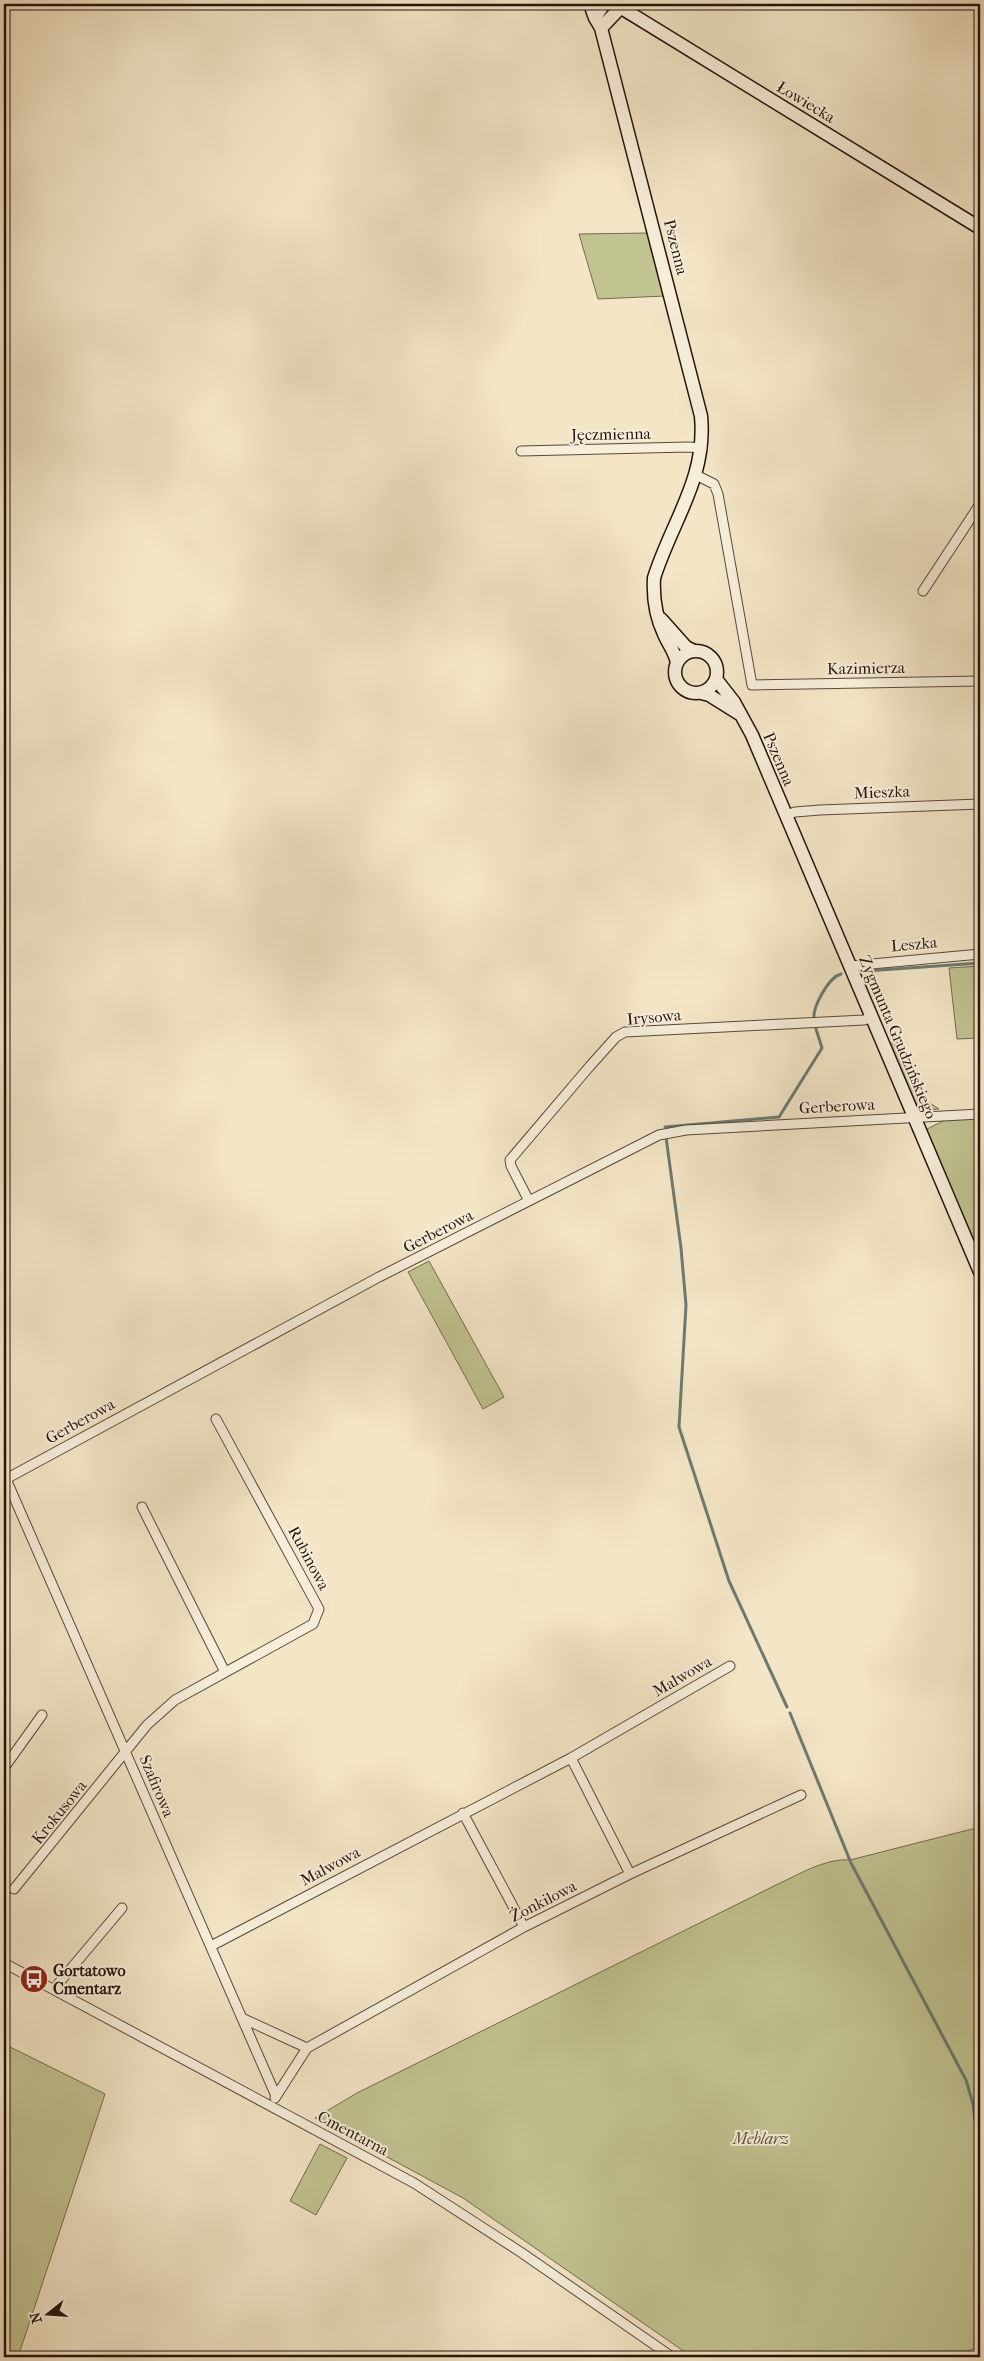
<svg xmlns="http://www.w3.org/2000/svg" width="984" height="2361" font-family="'IM FELL French Canon',serif">
<rect width="100%" height="100%" fill="#f3e5c6"/>
<filter id="stains"><feTurbulence type="fractalNoise" baseFrequency=".004" numOctaves="4"/><feColorMatrix values="0 0 0 0 .2 0 0 0 0 .09 0 0 0 0 .02 0 0 0 .5 -.17"/></filter>
<radialGradient id="worn" r=".72"><stop offset=".6" stop-color="#630" stop-opacity="0"/><stop offset="1" stop-color="#630" stop-opacity=".3"/></radialGradient>
<path fill="#c1c391" stroke="#736b4e" d="M649,233L665,296L598,299L579,234Z
M980,966V1038L957,1039L949,968Z
M900,1042L898,1050L917,1095L939,1109L918,1111L880,1045Z
M980,1118V1275L925,1130L945,1120Z
M429,1261L504,1397L483,1409L408,1272Z
M980,1827V2346L953,2357H692L463,2198L315,2118L357,2093L776,1885C798,1875 825,1858 850,1860Z
M4,2044L105,2094L18,2357H4Z
M320,2144L347,2158L316,2215L290,2201Z"/>
<g fill="none" stroke-linecap="round" stroke-linejoin="round">
<path stroke="#6c7a72" stroke-width="3" d="M866,971L980,963
M814,1020C812,1007 829,977 841,974
M665,1127L779,1117L822,1048L816,1029
M666,1137L681,1248L686,1305L679,1427L729,1581L787,1707
M790,1713L851,1863L966,2080L973,2104L980,2162
M980,2183L978,2205L980,2233"/>
<defs>
<path id="street" d="M521,451L688,447L702,448
M696,475L714,484L718,494L752,685L980,681
M923,591L980,504
M786,815L795,812L820,810L980,804
M850,966L980,954
M529,1201L511,1166L510,1160L590,1066L616,1037L625,1032L864,1020L872,1017
M6,1479L276,2096
M4,1480L379,1277L659,1135L686,1130L980,1114
M142,1507L225,1672
M571,1758L630,1874
M4,1768L42,1715
M463,1813L524,1927
M14,1889L147,1725L175,1700L313,1624L319,1609L216,1419
M211,1946L571,1758L730,1666
M4,1963L414,2183L522,2253L672,2357
M55,1990L58,1984L122,1908
M242,2018L307,2048L524,1927L630,1874L801,1795
M275,2098L307,2048"/>
<path id="secondary" d="M590,4L595,18L601,28L701,416C707,478 672,521 654,578C653,596 656,617 664,634C668,644 675,651 677,663
M615,4L980,228
M595,18L604,4
M601,28L620,8
M661,619L686,647L694,651
M675 672a21 21 0 1 1 42 0a21 21 0 1 1-42 0Z
M716,679L734,702L752,735L980,1272
M701,693L709,695L741,715"/>
</defs>
<use href="#street" stroke="#58483a" stroke-width="11"/>
<use href="#secondary" stroke="#25130b" stroke-width="15"/>
<use href="#street" stroke="#f7eeda" stroke-width="9"/>
<use href="#secondary" stroke="#f7eeda" stroke-width="12"/>
</g>
<defs>
<symbol id="bus-disc" viewBox="-11 -11 22 22"><circle r="9.5" fill="#8f2418" stroke="#f7eeda"/><path d="M-5-6H5V4H4V6H2V4H-2V6H-4V4H-5ZM-3.5-4V0h7V-4ZM-3.5 1.2v1.5H-2V1.2ZM2 1.2v1.5H3.5V1.2Z" fill="#fff"/></symbol>
</defs>
<g fill-rule="evenodd">
<use href="#bus-disc" x="18" y="1963" width="32" height="32"/>
</g>
<g text-anchor="middle" dominant-baseline="central" stroke-width="4" stroke-linejoin="round" paint-order="stroke">
<g font-size="16" fill="#25130b" stroke="#f7eeda">
<text transform="translate(806 102) rotate(31)">Łowiecka</text>
<text transform="translate(676 247) rotate(76)">Pszenna</text>
<text transform="translate(611 434) rotate(-1)">Jęczmienna</text>
<text transform="translate(866 668) rotate(-1)">Kazimierza</text>
<text transform="translate(779 759) rotate(67)">Pszenna</text>
<text transform="translate(882 792) rotate(-2)">Mieszka</text>
<text transform="translate(914 944) rotate(-5)">Leszka</text>
<text transform="translate(654 1017) rotate(-5)">Irysowa</text>
<text transform="translate(898 1037) rotate(67)">Zygmunta Grudzińskiego</text>
<text transform="translate(837 1106) rotate(-3)">Gerberowa</text>
<text transform="translate(438 1231) rotate(-27)">Gerberowa</text>
<text transform="translate(80 1421) rotate(-29)">Gerberowa</text>
<text transform="translate(309 1558) rotate(62)">Rubinowa</text>
<text transform="translate(682 1676) rotate(-30)">Malwowa</text>
<text transform="translate(157 1786) rotate(67)">Szafirowa</text>
<text transform="translate(59 1812) rotate(-51)">Krokusowa</text>
<text transform="translate(330 1866) rotate(-28)">Malwowa</text>
<text transform="translate(543 1901) rotate(-27)">Żonkilowa</text>
<text transform="translate(353 2133) rotate(28)">Cmentarna</text>
</g>
<g font-size="16" font-weight="bold" fill="#25130b" stroke="#f7eeda" text-anchor="start">
<text x="53" y="1970">Gortatowo<tspan x="53" dy="18">Cmentarz</tspan></text>
</g>
<g font-size="16" font-style="italic" fill="#5c513a" stroke="#f7eeda">
<text x="761" y="2138">Meblarz</text>
</g>
</g>
<rect width="984" height="2361" fill="none" stroke="#f3e5c6" stroke-width="20"/>
<rect x="5" y="5" width="974" height="2351" fill="none" stroke="#25130b" stroke-width="2.5"/>
<rect x="10" y="10" width="964" height="2341" fill="none" stroke="#25130b"/>
<g transform="translate(48 2314) rotate(253)" stroke="#f7eeda" stroke-width="4" paint-order="stroke">
<path d="M0-4L9 19L0 12L-9 19Z" fill="#25130b"/>
<text y="-8" font-size="14" font-weight="bold" text-anchor="middle" fill="#25130b">N</text>
</g>
<rect width="100%" height="100%" filter="url(#stains)"/>
<rect width="100%" height="100%" fill="url(#worn)"/>
</svg>
